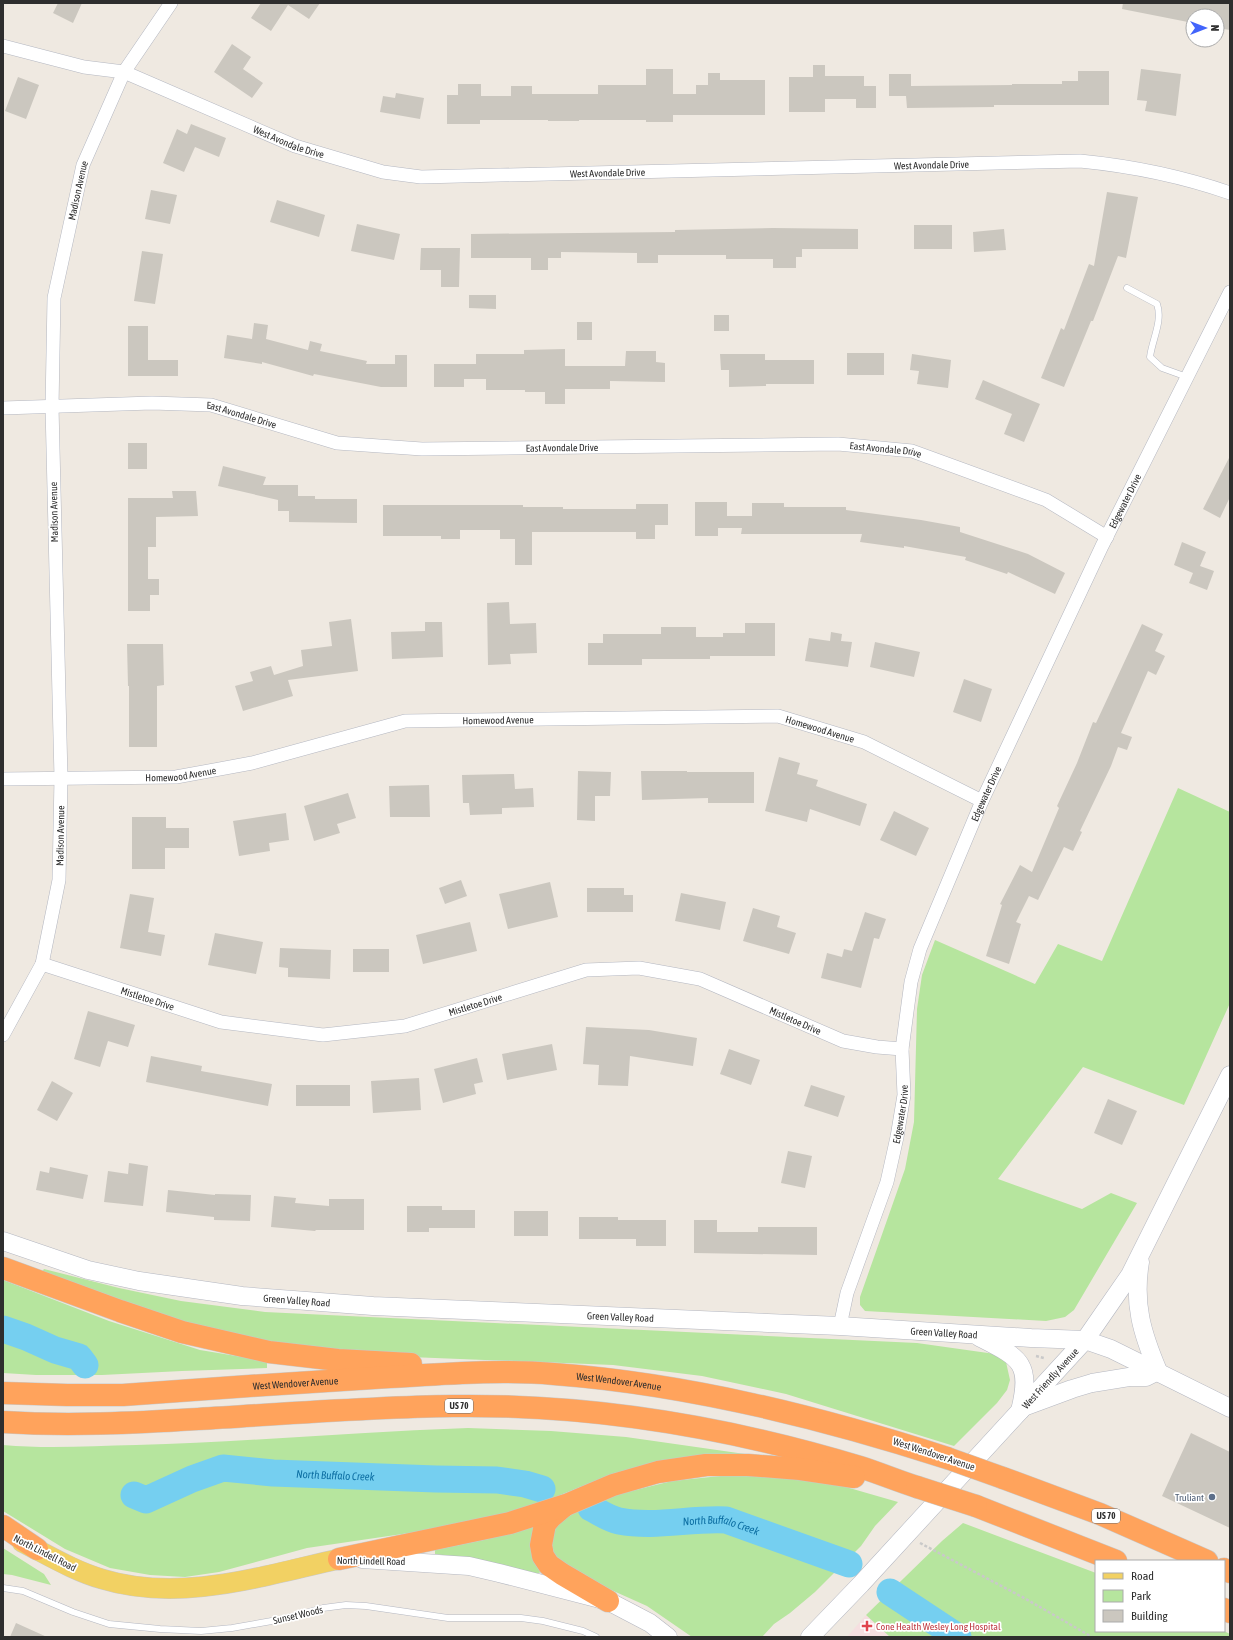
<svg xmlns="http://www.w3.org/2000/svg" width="1233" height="1640" font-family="'Asap Condensed',sans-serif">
<rect width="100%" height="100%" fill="#efe9e1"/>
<path fill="#f5dfe0" d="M866,1615L890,1637H847Z"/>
<path fill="#b6e59e" d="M1178,788L1230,812V1003L1184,1105L1083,1067L998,1179L1082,1209L1111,1193L1137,1203L1074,1310L1065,1317L1046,1321L865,1311L860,1305V1297L905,1169L914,1122L917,1009L922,975L935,940L1035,984L1058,944L1102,961Z
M44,1269L119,1288L181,1301L265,1312L917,1343L995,1354L1006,1362L1010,1380L1007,1390L997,1403L954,1446L786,1394L702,1376L613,1365L385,1356L284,1346L216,1333L41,1273Z
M3,1280L109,1321L200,1350L267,1361V1368L182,1371L102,1375H36L3,1373Z
M468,1428L551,1431L626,1437L759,1456L600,1479L521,1511L457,1526L307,1548L219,1572L185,1577L150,1575L110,1568L65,1549L3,1511V1445C47,1449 91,1446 136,1445C247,1442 357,1432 468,1428Z
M730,1475L783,1476L839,1485L898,1502L875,1526L861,1546L815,1592L790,1613L774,1624L762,1637H692L647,1606L609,1589L568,1573L554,1554L552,1544L553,1534L557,1525L569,1514L615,1495L672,1481Z
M963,1523L1096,1573V1631H1224L1230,1634V1637H890L866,1615L942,1541Z
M535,1525C529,1544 530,1556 541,1572L536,1574L486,1561L435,1554V1550L488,1539Z
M3,1548L44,1574L51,1585L12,1575L3,1574Z"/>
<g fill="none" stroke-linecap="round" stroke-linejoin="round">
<g stroke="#75cff0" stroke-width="27">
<path d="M3,1329L26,1337L55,1350L79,1357L85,1365"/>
<path id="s1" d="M134,1495L146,1500L192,1479L223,1468L273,1473L436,1479L497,1480L525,1484L542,1489"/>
<path id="s2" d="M591,1508C599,1512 609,1519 619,1521C655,1528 690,1518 726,1520L849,1564"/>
<path d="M890,1592L958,1637"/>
</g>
</g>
<path fill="#cbc7bf" d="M58,3H82L73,23L53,13Z
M261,3H320L309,19L288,5L271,31L251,18Z
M1123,3L1230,4V30L1217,28V16H1193V23L1122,9Z
M232,44L251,57L243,69L263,83L252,98L214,72Z
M813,65H825V76H864V86H876V108H856V99H825V112H789V77H813Z
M646,69H673V94H696V85H708V73H720V80H765V115H673V122H646V120H579V121H548V120H480V124H447V95H458V84H481V96H511V86H532V94H598V85H646Z
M1141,69L1181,74L1176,116L1145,111L1147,101L1137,100Z
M1078,71H1109V105H994V107L907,108L906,96H889V74H911V86L1012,85V84H1062V81H1078Z
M18,77L39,85L26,119L5,111Z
M396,93L424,98L420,119L380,112L383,96L395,98Z
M191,124L226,138L219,157L195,147L184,172L163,163L177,129L187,134Z
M151,190L177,195L170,224L145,219Z
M1107,192L1138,197L1126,258L1118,256L1093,321H1091L1064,387L1041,378L1061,328L1064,330L1089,264L1094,266Z
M277,200L325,215L319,237L270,222Z
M357,224L400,234L394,260L351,251Z
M914,225H952V249H914Z
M773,228L858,229V249H802V257H796V268H773V259H726V255H658V263H637V253L561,252V258H548V270H531V258H471V234L675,232V230Z
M1004,229L1006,250L974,252L973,232Z
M421,248H460L459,287H441V270H420Z
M142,251L163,254L155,304L134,301Z
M469,295H496V309L469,308Z
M714,315H729V331H714Z
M577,322H592V340H577Z
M254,323L268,325L266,339L308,350L310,341L322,344L320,351L367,361L366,364H395V355H407V387H381L314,374L313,376L262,362V364L224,358L227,335L252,339Z
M128,326H148V360H178V376H128Z
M565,349V366H625L626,351H656V362L665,363V382L610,381V389H565V404H545V392H525V390H486V379H464V387H434V364H476V354H524V350Z
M847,353H884V375H847Z
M720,354H765V360H814V384H766V386L729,387V370H721Z
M912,354L951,360L948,388L917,384L919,371L910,370Z
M983,380L1040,404L1024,442L1004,434L1012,414L975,399Z
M128,443H147V469H128Z
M1230,456V497L1220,518L1203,509Z
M223,466L266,477L263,485H298V496H315V499H357V523L289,522V511H278V500L218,486Z
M172,491H196L198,516L156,517V547H148V579H159V595H150V611H128V498H173Z
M695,502H727V516H752V503H784V507H846V510L921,520L960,527V532L1028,554L1065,573L1055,594L1008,572L1007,574L965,560L966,557L904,546V548L860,542L862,534H741L742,528H718V536H695Z
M636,504H668V525H655V539H636V532H532V565H515V539H500V530H460V539H441V536H383V505H523V507H563V509H636Z
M1182,542L1206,552L1200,566L1214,571L1207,590L1189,583L1193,573L1174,565Z
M509,602L510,624L536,623L537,653L510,654L511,664L488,665L487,603Z
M351,619L358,671L288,680L293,696L243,711L235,686L253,681L250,672L271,666L274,675L303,666L301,650L332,646L329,622Z
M425,622H442L443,657L392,659L391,632L425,631Z
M745,623H775V656H710V659H642V665H588V643H603V634H661V627H696V637H723V633H745Z
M1142,624L1163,634L1155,651L1165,656L1156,675L1148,671L1121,733L1132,737L1127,750L1118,747L1111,766L1080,831L1082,832L1073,851L1064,847L1038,900L1029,896L1016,922L1021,924L1009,964L986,956L1002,905L1000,904L1020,865L1032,872L1059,808L1057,806L1077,763L1093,722L1096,723Z
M831,632L842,634L841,641L852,642L848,667L805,661L809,638L830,641Z
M875,642L920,652L914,677L870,667Z
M127,644H163L164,685L157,686V747H129V686H128Z
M964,679L992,689L981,722L953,712Z
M779,757L800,763L797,774L818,780L816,786L867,804L860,826L810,809L807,822L765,811Z
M578,771L611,772L610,796H595V821L577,820Z
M641,771H687V772H754V803H708V798L642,800Z
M514,774L515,789L533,788L534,807L502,808V814L470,815L469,803H463L462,775Z
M429,785L430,817H390L389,786Z
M348,793L356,818L337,824L340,833L314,841L304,806Z
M894,811L929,828L916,856L880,840Z
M286,813L289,840L269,843L270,851L239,856L233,821Z
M132,817H166V828H189V848H165V869H132Z
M461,880L467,896L445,904L439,888Z
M550,882L558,917L508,929L499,894Z
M587,888H624V895H633V912H587Z
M681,893L726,902L720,930L675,921Z
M130,894L154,898L148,932L165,935L161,956L120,948Z
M753,908L780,916L777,927L796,933L789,954L743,941Z
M865,912L886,919L879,939L874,938L861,988L821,978L827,953L842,957L844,949L852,951Z
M470,922L477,951L423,964L416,935Z
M215,933L263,942L256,974L208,965Z
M280,948L331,950L330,979L288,977V968L279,967Z
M353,949H389V972H353Z
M88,1011L135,1025L128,1047L108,1041L100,1067L74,1059Z
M586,1027L649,1030L697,1038L693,1066L630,1056L628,1086L598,1085L599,1065L583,1064Z
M552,1044L557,1070L507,1080L502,1054Z
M729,1049L760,1060L751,1085L720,1074Z
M151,1056L202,1066L201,1071L272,1084L268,1106L146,1082Z
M477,1058L483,1082L474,1084L476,1094L443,1103L434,1069Z
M419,1078L421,1110L373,1113L371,1081Z
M52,1081L73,1093L57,1121L37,1110Z
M296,1085H350V1106H296Z
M811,1085L845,1096L838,1117L804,1106Z
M1108,1099L1137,1111L1122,1145L1094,1133Z
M788,1151L812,1156L805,1188L781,1183Z
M129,1163L148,1166L143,1206L104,1202L108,1171L128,1174Z
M50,1167L88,1175L83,1199L36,1190L40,1171L49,1173Z
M168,1190L215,1195V1194L251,1195L250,1221L214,1220V1217L166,1212Z
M274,1196L296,1198L295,1203L329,1206V1199H364V1230H316L315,1231L271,1227Z
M407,1206H442V1210H475V1228H429V1232H407Z
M514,1211H548V1236H514Z
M579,1217H618V1220H666V1246H636V1239H579Z
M694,1220H717V1232H758V1227H817V1255L694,1253Z
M1191,1433L1230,1452V1528L1162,1496Z
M16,1623L47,1637H10Z"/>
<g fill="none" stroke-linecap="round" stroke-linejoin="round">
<defs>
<path id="service" d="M1127,288L1157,304C1163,321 1152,340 1150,357L1162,368L1187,377
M3,1588L23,1591L73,1612L109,1624L160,1629L201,1631L232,1628L283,1619L323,1608L346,1605L366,1606L448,1618H521L543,1621L583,1631L596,1637"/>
<g id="minor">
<path id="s3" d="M3,46L84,67L124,72L295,146L383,172L421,177L1080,161C1131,166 1181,176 1230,193"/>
<path id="s4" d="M3,408L152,403L211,405L337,443L422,449L838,444L912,451L1046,500L1107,537"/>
<path id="s5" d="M3,779L176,777L252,763L405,721L778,716L864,742L982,801"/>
<path id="s6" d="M42,964L221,1022L323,1035L405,1026L586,970L639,968L700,979L843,1041L877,1047L902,1049"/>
<path id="s7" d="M3,1035L42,964L59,880L61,778L52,407L54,298L83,165L124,72L171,3"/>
<path id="s8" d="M840,1326L847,1293L887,1182L897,1137L904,1095L902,1049L911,982L920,949L982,801L1102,546L1230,292"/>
</g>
<g id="secondary">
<path id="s9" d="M3,1241L88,1270L139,1281L242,1296L373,1306L840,1326L1031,1338L1085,1340L1111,1349L1230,1408"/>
<path d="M1140,1262C1133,1304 1142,1333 1158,1371"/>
<path d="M979,1337C1020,1358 1032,1362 1020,1411"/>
<path d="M1026,1406L1072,1389L1092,1383L1129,1377H1146L1158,1371"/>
<path d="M362,1559L469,1566L499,1573L608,1601L650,1623L668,1637"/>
<path id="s10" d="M810,1637L861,1584L1085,1340L1130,1275L1230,1075"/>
</g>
<path id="primary" d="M22,1542C48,1555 74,1571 102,1579C180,1603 262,1576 339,1559"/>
<g id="motorway">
<path d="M3,1268L120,1311L182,1332L269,1352L338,1360L411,1364"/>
<path id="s11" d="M3,1393L67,1395H123C207,1389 290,1383 374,1378C434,1375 494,1369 554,1374C688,1384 820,1417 947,1458"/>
<path d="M3,1422C68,1426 133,1423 198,1419C283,1414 368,1407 453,1406C591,1404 728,1427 860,1467C879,1473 898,1481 917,1487"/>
<path d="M1003,1478L1100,1514L1207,1561"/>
<path d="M564,1506L551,1517L545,1524L541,1545L543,1556L549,1565L562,1574L608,1601"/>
<path d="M976,1506L1116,1561"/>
<path d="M3,1526L37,1549"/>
<path d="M339,1559L510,1523L566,1505L613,1485L658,1472L706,1465H748L800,1469L854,1477"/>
<path d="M1224,1569L1230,1572"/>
<path d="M1224,1609L1230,1612"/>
</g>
</defs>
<use href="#service" stroke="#b4b7c1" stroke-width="7"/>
<use href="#minor" stroke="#b4b7c1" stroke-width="14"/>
<use href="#secondary" stroke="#b4b7c1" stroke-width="19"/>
<use href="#primary" stroke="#c9c9c9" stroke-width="21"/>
<use href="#motorway" stroke="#c9c9c9" stroke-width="23"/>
<path stroke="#c9c9c9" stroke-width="2.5" stroke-dasharray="3 2" stroke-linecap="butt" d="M1036,1356L1044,1358
M920,1543L1026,1599L1092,1637"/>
<use href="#service" stroke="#fff" stroke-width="6"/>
<use href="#minor" stroke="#fff" stroke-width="13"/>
<use href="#secondary" stroke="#fff" stroke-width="18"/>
<use href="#primary" stroke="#f2d163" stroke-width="20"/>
<use href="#motorway" stroke="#ffa35c" stroke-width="22"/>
<defs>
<path id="motorway-bridge" d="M947,1458L1003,1478
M917,1487L976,1506"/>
</defs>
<use href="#motorway-bridge" stroke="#c9c9c9" stroke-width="23" stroke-linecap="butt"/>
<use href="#motorway-bridge" stroke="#ffa35c" stroke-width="22"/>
</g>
<circle fill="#5c6f8a" stroke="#fff" stroke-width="1.5" cx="1212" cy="1497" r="4"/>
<path fill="#e0444e" stroke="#fff" stroke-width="1.5" d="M865 1620h4v4h4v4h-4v4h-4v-4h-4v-4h4z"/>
<g text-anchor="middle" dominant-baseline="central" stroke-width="3.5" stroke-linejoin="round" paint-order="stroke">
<g fill="#fff" stroke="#6d6d6d" stroke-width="1">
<rect x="445" y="1399" width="28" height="14" rx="3"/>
<rect x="1092" y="1509" width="28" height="14" rx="3"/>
</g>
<g font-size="9" font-weight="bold" fill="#2e2e2e">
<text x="459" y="1406">US 70</text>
<text x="1106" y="1516">US 70</text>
</g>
<g font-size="10" fill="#2e2e2e" stroke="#fff">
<text stroke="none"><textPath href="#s3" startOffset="303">West Avondale Drive</textPath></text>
<text stroke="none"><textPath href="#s3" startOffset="951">West Avondale Drive</textPath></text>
<text stroke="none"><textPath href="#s3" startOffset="627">West Avondale Drive</textPath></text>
<text stroke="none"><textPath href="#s7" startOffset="859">Madison Avenue</textPath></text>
<text stroke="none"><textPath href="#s4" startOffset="240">East Avondale Drive</textPath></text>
<text stroke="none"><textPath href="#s4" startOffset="565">East Avondale Drive</textPath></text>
<text stroke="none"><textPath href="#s4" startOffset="889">East Avondale Drive</textPath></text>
<text stroke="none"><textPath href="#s8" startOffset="881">Edgewater Drive</textPath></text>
<text transform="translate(54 512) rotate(-91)">Madison Avenue</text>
<text stroke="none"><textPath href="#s5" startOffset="502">Homewood Avenue</textPath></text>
<text stroke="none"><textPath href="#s5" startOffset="826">Homewood Avenue</textPath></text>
<text stroke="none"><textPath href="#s5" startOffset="178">Homewood Avenue</textPath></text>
<text stroke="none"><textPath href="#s8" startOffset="557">Edgewater Drive</textPath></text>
<text stroke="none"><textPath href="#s7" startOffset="211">Madison Avenue</textPath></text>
<text stroke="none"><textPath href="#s6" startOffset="111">Mistletoe Drive</textPath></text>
<text stroke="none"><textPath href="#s6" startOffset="447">Mistletoe Drive</textPath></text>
<text stroke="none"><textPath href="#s6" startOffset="782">Mistletoe Drive</textPath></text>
<text stroke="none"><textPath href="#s8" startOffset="221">Edgewater Drive</textPath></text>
<text stroke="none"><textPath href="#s9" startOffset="301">Green Valley Road</textPath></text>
<text stroke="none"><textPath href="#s9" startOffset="625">Green Valley Road</textPath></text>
<text stroke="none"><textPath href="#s9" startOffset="949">Green Valley Road</textPath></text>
<text stroke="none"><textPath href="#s10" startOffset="353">West Friendly Avenue</textPath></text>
<text stroke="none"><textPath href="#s11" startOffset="617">West Wendover Avenue</textPath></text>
<text stroke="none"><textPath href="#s11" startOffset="293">West Wendover Avenue</textPath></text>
<text transform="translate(934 1454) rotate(18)">West Wendover Avenue</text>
<text transform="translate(45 1553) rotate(27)">North Lindell Road</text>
<text transform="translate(371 1561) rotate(1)">North Lindell Road</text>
<text transform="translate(298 1615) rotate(-13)">Sunset Woods</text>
</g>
<g font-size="10" fill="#4e5e75" stroke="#fff" text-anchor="end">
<text x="1204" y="1497">Truliant</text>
</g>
<g font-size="10" fill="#be3a42" stroke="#fff" text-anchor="start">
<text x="876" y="1626">Cone Health Wesley Long Hospital</text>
</g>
<g font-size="11" font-style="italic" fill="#0d6fa3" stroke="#fff">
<text stroke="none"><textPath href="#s1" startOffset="209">North Buffalo Creek</textPath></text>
<text stroke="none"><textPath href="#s2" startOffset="134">North Buffalo Creek</textPath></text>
</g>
</g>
<rect width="1233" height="1640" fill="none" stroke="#2e2e2e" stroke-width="8"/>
<rect x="1095" y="1560" width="130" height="72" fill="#ffffff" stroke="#ababab"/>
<rect x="1103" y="1573" width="20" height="6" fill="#f2d163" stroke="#ababab"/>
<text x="1131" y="1580" font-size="12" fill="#2e2e2e">Road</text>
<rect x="1103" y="1590" width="20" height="12" fill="#b6e59e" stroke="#ababab"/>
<text x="1131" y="1600" font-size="12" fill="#2e2e2e">Park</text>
<rect x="1103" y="1610" width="20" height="12" fill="#cbc7bf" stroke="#ababab"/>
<text x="1131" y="1620" font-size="12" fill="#2e2e2e">Building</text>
<g transform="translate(1205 28) rotate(90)"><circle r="19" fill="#ffffff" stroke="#ababab"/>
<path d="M0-3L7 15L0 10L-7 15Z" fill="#4264fb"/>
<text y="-6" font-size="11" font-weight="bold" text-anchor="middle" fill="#2e2e2e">N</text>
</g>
</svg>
